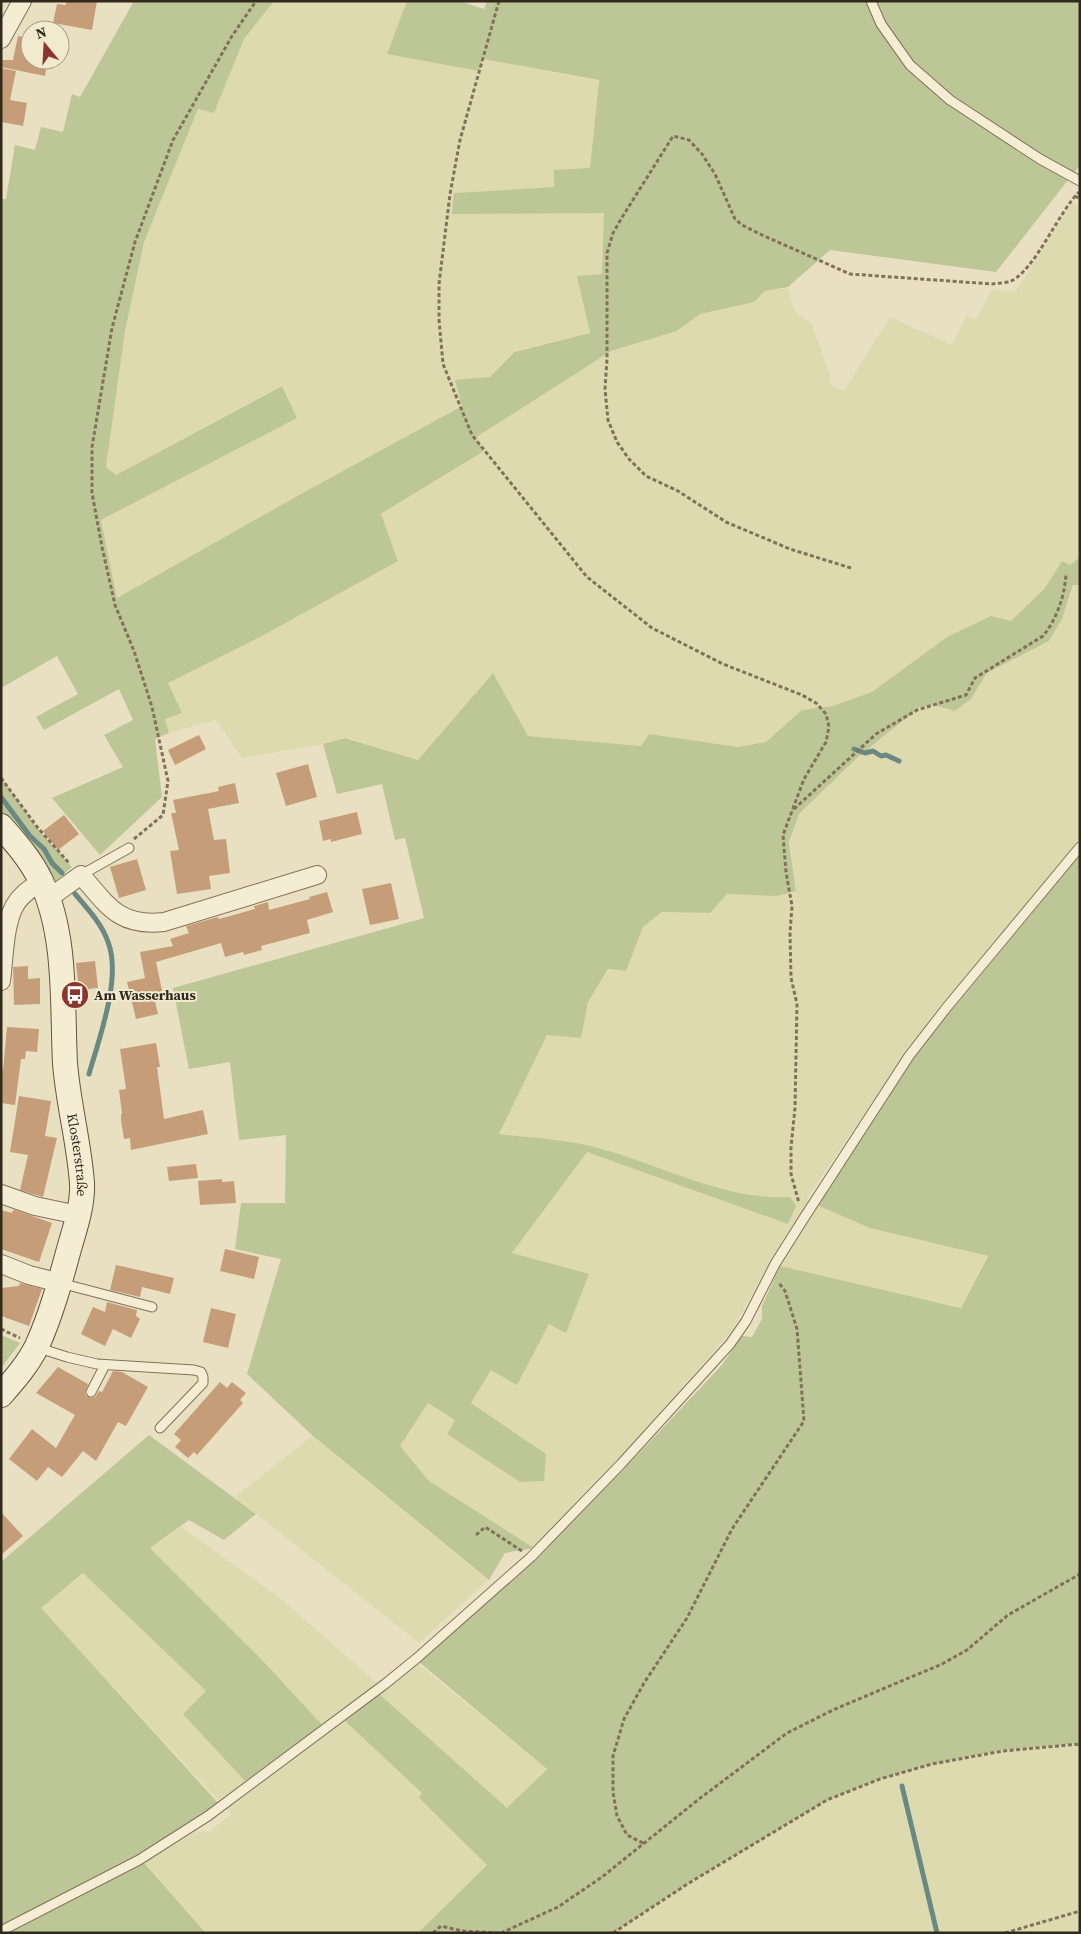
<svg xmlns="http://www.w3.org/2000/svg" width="1081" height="1934" font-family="'Source Serif 4',serif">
<rect width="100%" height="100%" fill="#e9e0c1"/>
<path fill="#dedaaf" d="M274,1H407L388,54L479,70L483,59L599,81L590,168L555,187L454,193L604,213L603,275L578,276L590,333L514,351L463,405L299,495L117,598L101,520L297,418L282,385L116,475L106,467L125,331L144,242L198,109L214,113L244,39Z
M1072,203L1080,207V557L1011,621L873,692L833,706L802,710L766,742L738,747L649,734L641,746L527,736L493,673L418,760L345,737L324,744L242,758L216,720L169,733L165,719L181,712L168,683L260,637L398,560L381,515L484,451L474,438L611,351L678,331L700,314L754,302L765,291L788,288L794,310L812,324L830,376V384L844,391L890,317L952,345L967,315L976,319L992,290L1016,291Z
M1074,585L1080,586V838L985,956L943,1002L904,1055L806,1200L872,1228L987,1256L961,1307L768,1266L731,1332L617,1461L534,1548L429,1481L400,1446L428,1403L455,1420L447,1434L520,1482L544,1481L546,1454L471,1403L491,1370L517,1385L549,1324L566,1332L512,1253L587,1152L788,1224L796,1206L790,1197L767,1198L715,1188L597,1148L558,1140L499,1134L547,1035L581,1038L588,1001L608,970L626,971L643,927L663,912L710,913L726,894L777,896L796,891L790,842L799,814L858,757L920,708L933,706L955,711L971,699L987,673L1049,641L1062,619Z
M312,1436L488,1580L419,1643L235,1497Z
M181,1527L279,1597L385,1690L418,1664L546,1768L507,1810L379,1695L345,1720L423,1793L419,1799L487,1865L418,1933H207L144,1862L196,1832L210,1831L231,1814L40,1608L84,1573L206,1691L323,1726L263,1661L150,1548Z
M1080,1743V1933H613L688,1883L830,1799L879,1779L931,1764L1003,1750Z"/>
<path fill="#bdc696" d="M134,1H274L244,39L214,113L198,109L144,242L125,331L106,467L116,475L282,386L297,418L101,520L117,598L299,495L462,406L455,380L490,377L514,352L590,333L577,276L602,274L604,213L452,214L454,193L554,187V170L590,168L599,80L483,59L479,71L387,54L407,1H459L484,9L487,1H1080V165L996,272L830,250L788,287L765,291L754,302L700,314L677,331L611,351L475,438L484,451L381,514L398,561L260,637L168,683L182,713L165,719L169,733L155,739L162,797L100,855L52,798L123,767L104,735L133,720L119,689L44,730L36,717L78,694L57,656L1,688V199H6L15,145L35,150L41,127L63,132L72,94L80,97Z
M1080,557V585H1073L1062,619L1049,641L987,673L971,699L955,711L933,705L920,707L858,757L799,814L789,842L796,891L777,896L727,894L710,913L662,912L643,927L626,971L608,969L588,1002L581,1038L547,1035L499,1134C532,1138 566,1139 598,1148C662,1165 722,1200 790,1197L796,1206L788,1224L587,1152L512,1253L589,1274L566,1333L549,1324L517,1385L491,1370L471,1403L546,1454L544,1481L520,1482L447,1434L455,1420L428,1403L400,1446L429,1481L534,1548L505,1553L489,1580L313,1436L247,1374L281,1259L235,1249L241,1203H285L286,1135L239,1140L230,1062L189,1069L173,988L424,918L405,838L395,840L382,784L337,794L323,744L345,738L418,760L493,673L528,736L641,746L649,734L738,747L766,742L802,710L833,706L872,692L947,637L991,616L1011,621L1045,588L1062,561L1070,565Z
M1,778L38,829L72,867L52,884L1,815Z
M1080,856V1743L1002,1750L931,1764L880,1779L829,1799L688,1883L613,1933H418L487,1865L419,1798L422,1793L345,1721L379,1694L507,1808L547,1769L419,1662L501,1591L626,1467L721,1366L742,1336L752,1337L762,1319V1306L780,1266L961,1308L988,1256L870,1228L817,1205L911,1059Z
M1,1335L20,1343L1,1368Z
M149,1435L256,1514L224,1540L189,1520L150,1548L263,1661L324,1727L245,1781L183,1714L206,1691L83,1573L41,1608L219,1804L137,1855L206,1933H1V1562Z"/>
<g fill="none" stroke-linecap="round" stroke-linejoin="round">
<path stroke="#6b8983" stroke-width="5" d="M854,749L865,753L873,751L881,756L886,755L899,761
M1,797L30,836L44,849L52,863L62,873
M75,894C87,908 102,924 108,942C122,977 99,1039 89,1074
M902,1786L937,1933"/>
</g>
<path fill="#c59e79" d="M66,1H97L92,30L53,23L57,4L66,5Z
M18,36L30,38V60H48L45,76L1,67V60H13Z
M1,68L16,71L10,100L27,103L23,126L1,122Z
M199,735L206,749L175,765L168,750Z
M308,764L317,797L286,806L276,773Z
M235,783L239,803L208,809L214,840L226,839L230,873L209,876L211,889L177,894L170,851L179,850L171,813H176L173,800L219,791L218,787Z
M357,812L362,834L331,842V839L323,841L319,821Z
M64,815L79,834L58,850L43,831Z
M137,859L146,890L119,898L110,867Z
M391,883L399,919L370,925L362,889Z
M327,892L333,912L307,920L310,933L261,946L262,950L244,955L243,952L225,957L221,943L156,962L163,995L154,997L158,1014L136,1019L127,982L145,978L140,952L173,946L170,939L189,933L186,926L218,917L219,919L255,909L254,906L268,902L269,910L310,899L309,897Z
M95,961L98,988L79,990L76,963Z
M28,966V979L40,978V1004L14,1005L13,967Z
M7,1027L39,1029L37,1052L26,1051L25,1059H21L15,1105L1,1103V1070H3Z
M156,1043L160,1067H157L164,1119L203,1110L208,1134L131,1150L130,1138L124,1139L121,1121V1114H122L119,1090L126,1089L120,1049Z
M19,1096L51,1101L45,1136L57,1138L43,1197L20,1190L28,1155L10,1152Z
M196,1164L198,1178L169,1181L167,1167Z
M222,1179V1182L234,1181L236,1203L200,1205L198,1181Z
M1,1210L12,1213L13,1210H15L52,1223L39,1262L1,1249Z
M225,1249L259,1257L254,1279L220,1271Z
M116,1265L174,1278L170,1294L142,1287L140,1297L110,1290Z
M20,1283L42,1289L29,1326L1,1316V1288L19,1286Z
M107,1302L137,1310L136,1316L140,1319L131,1338L113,1329L105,1346L81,1334L93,1307L105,1312Z
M211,1308L236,1314L228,1348L203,1342Z
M58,1367L88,1384L85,1393L86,1396L91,1398L95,1397L99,1391L102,1392L113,1371L122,1372L148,1387L126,1426L118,1422L96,1461L83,1451L62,1477L48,1467L37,1481L9,1459L32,1429L56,1448L75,1415L36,1393Z
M220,1382L227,1388L232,1382L246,1393L240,1400L243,1403L197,1455L194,1452L188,1458L175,1447L181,1440L174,1434Z
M1,1512L23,1536L1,1555Z"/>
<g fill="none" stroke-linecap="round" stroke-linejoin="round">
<defs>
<path id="lane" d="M871,1L881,24L910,65L950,100L1040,159L1080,181
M81,875L129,848
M60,1283L152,1307
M36,1347L67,1357L97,1364L194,1370L201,1372L203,1377V1383L160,1428
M91,1392L105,1365
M1,1931L139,1860L208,1816L385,1684L417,1658L531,1557L621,1464L730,1344L746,1321L775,1264L804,1218L909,1056L947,1007L1080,847"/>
<path id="street" d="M1,39L22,1
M48,899L81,875C108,906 119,927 164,922L317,875
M1,981C4,959 4,924 15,905C21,894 32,888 41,881
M1,1194L35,1206L78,1215
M1,1264L29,1275L60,1283"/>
<g id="secondary">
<path id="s1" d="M1,826C16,843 31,860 41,881C67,935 62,1004 65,1063C68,1103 79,1142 82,1183C83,1205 75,1228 69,1249C60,1282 51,1315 37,1346C28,1364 15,1379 1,1395"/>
</g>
</defs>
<use href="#lane" stroke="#81715a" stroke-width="11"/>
<use href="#street" stroke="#81715a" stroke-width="20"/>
<use href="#secondary" stroke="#63533d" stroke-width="26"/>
<path stroke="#81715a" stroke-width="3" stroke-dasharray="4 2.5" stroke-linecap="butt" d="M499,1L460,140L450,194L439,284V320L443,364L472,435L587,577L652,628L723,664L802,695L816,703L826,714L829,727L826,742L804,779L783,835L786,872L792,906L790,933L791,978L797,1004L795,1108L791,1147V1174L799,1203
M1075,196L1080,199
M851,568L790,549L726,522L678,491L646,476L629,459L617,442L608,420L605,389L607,359V253L613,233L621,219L673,136L689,140L702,154L715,174L735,219L742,225L762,235L850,274L992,284C998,283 1006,283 1011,281C1035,270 1058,213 1079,192
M1,778L38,828L69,863
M794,809L876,734L917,710L966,695L975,678L1043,636C1057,619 1065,595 1066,573
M134,839L163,815L168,781L152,707L134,651L115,605L102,547L92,493V447L112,328L135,242L173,140L232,36L256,1
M1,1329L20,1338
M476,1535L485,1527L522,1551
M643,1843L627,1835L617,1816L613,1792V1756L624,1719L644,1683L687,1618L732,1529L804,1421L797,1329L785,1291L779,1283
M433,1933L441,1926L462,1931L498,1933
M501,1933L558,1907L602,1877L699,1799L787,1733L835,1709L942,1664L967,1650L1008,1615L1080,1574
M613,1933L689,1883L827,1800L880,1779L932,1764L1003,1751L1080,1744
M1005,1933L1080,1911"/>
<use href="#lane" stroke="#f5edd3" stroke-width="9"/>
<use href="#street" stroke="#f5edd3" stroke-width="18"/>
<use href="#secondary" stroke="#f5edd3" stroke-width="24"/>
</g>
<defs>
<symbol id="bus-disc" viewBox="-11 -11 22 22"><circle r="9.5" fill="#8b352f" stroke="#f2eacf"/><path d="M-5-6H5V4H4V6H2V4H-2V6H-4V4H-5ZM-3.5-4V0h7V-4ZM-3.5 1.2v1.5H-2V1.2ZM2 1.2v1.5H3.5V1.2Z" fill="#fff"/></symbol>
</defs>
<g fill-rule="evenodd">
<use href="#bus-disc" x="59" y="979" width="32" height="32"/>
</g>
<g text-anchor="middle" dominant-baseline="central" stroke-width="4" stroke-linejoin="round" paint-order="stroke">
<g font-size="14" font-weight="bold" fill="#32291d" stroke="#f2eacf" text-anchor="start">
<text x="94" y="995">Am Wasserhaus</text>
</g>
<g font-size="14" fill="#32291d" stroke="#f2eacf">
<text stroke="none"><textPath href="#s1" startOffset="346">Klosterstraße</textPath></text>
</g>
</g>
<rect width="1081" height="1934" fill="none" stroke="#32291d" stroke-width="5"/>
<g transform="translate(45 45) rotate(342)"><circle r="24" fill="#f2eacf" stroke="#a59d88"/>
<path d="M0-4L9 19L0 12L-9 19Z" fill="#8b352f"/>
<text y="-8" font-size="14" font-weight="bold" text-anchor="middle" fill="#32291d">N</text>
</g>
</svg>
